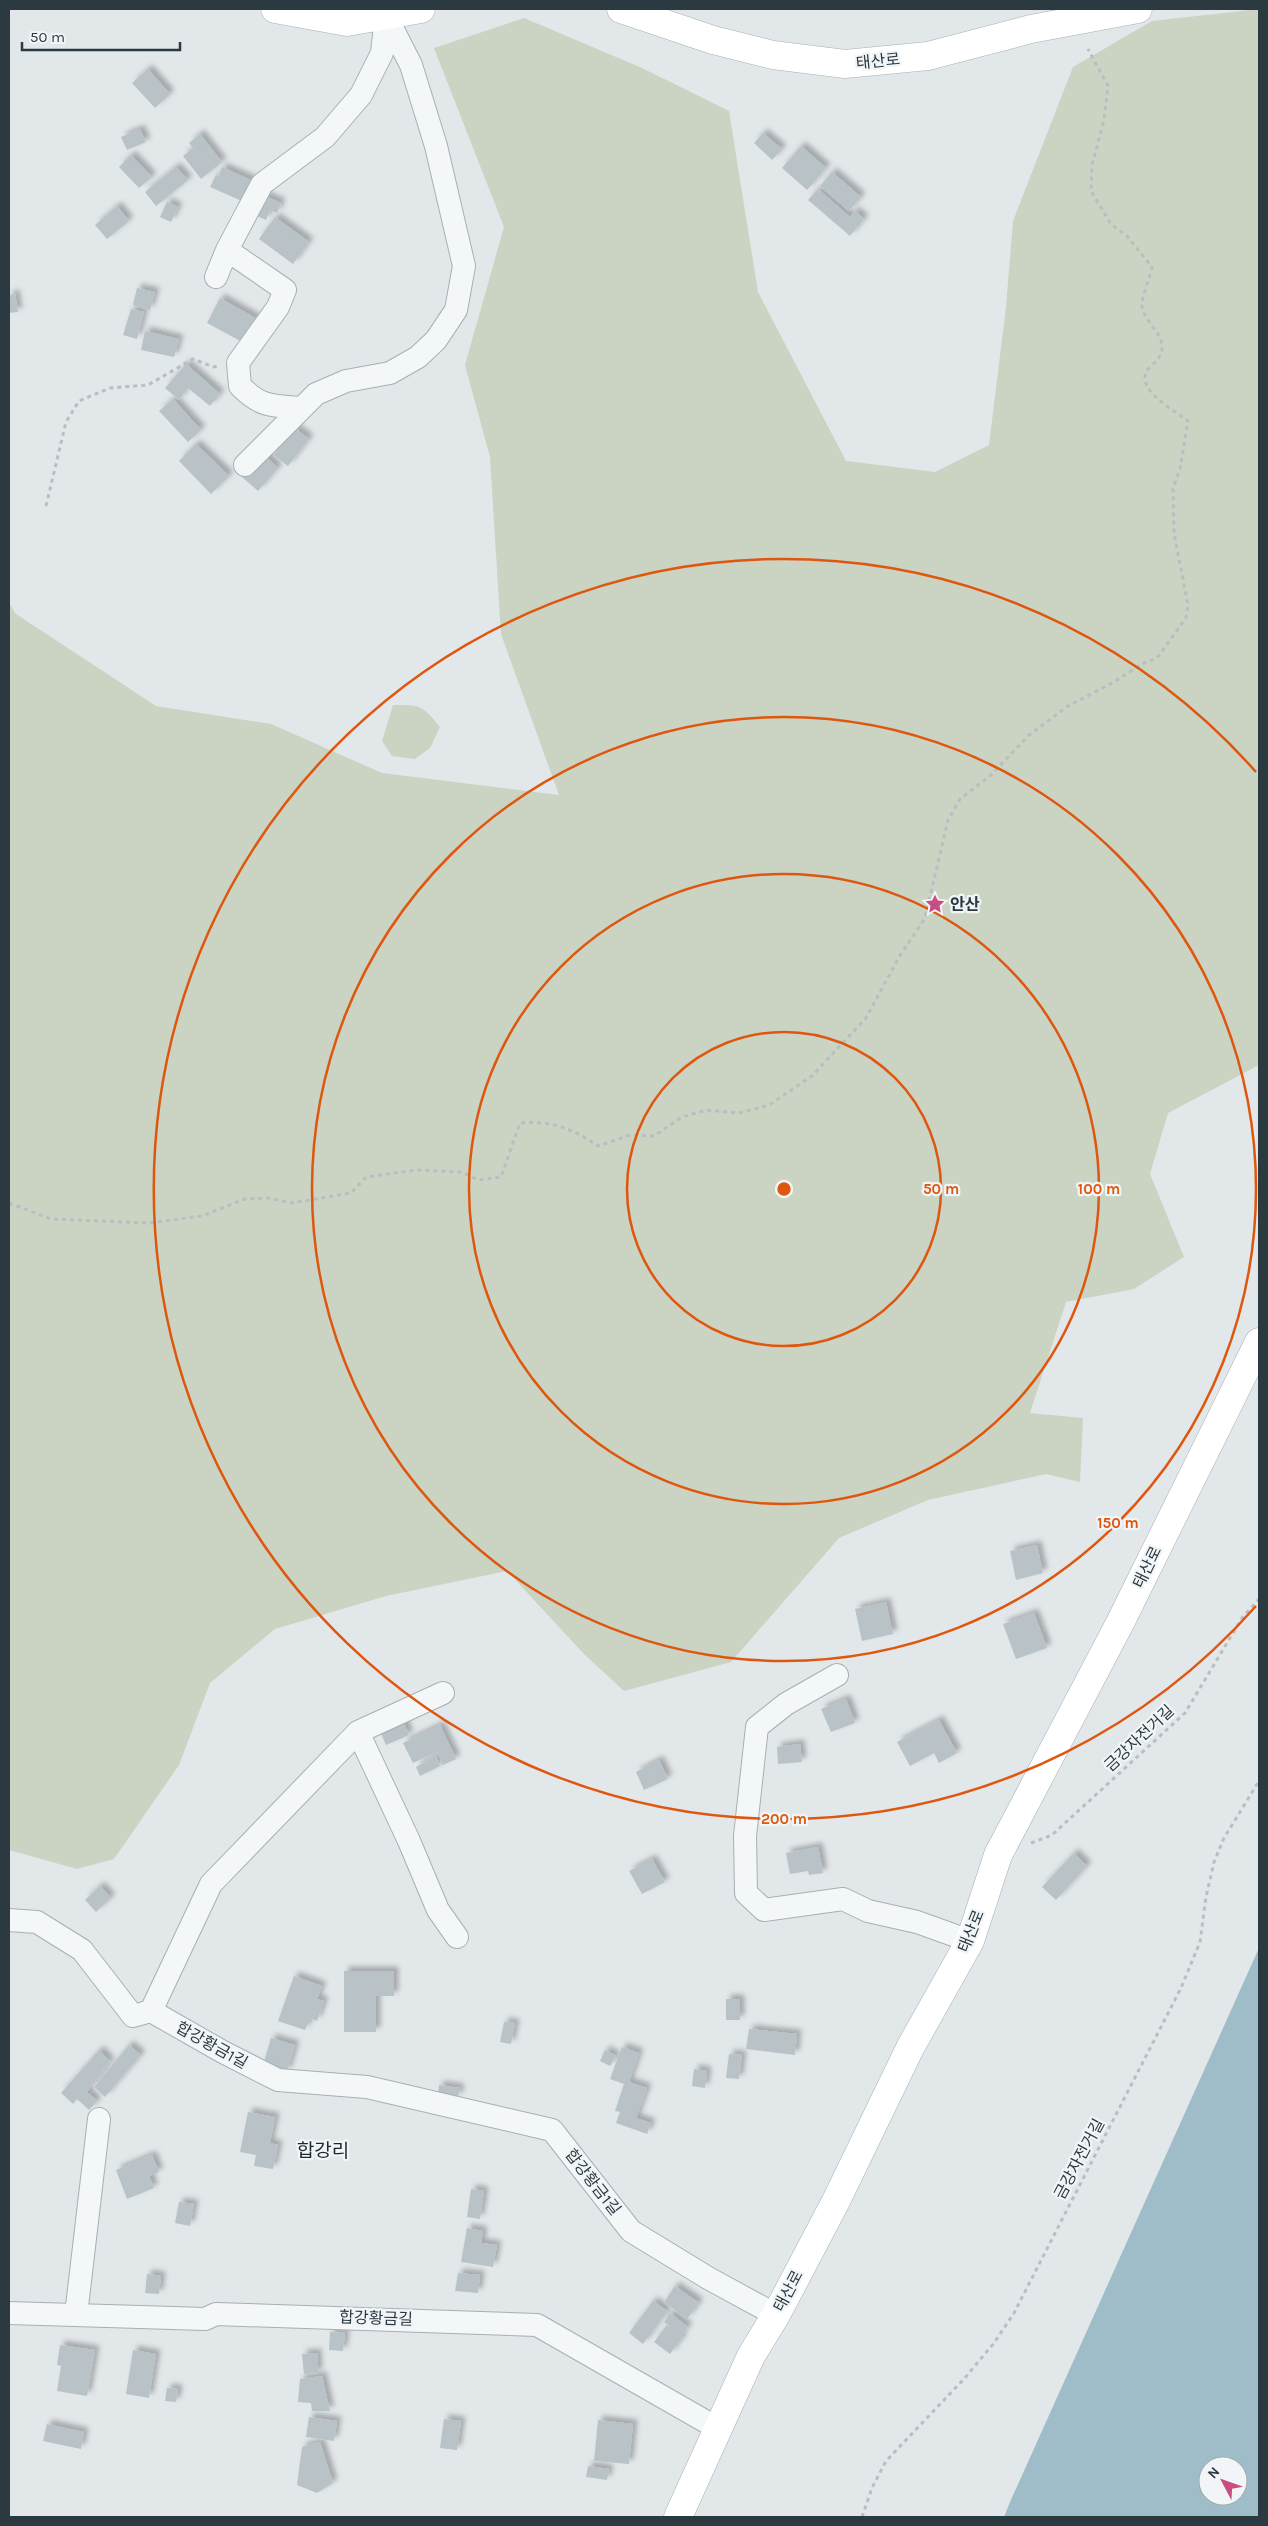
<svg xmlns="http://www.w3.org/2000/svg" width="1268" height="2526" font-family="Karla,'Noto Sans KR',sans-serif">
<defs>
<filter id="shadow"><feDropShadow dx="4.5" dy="-4.5" stdDeviation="2.5" flood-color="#0004"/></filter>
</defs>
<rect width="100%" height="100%" fill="#e2e7ea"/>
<path fill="#cbd3c3" d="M1259,9V1065L1168,1113L1150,1174L1184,1257L1134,1289L1066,1302L1030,1413L1083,1418L1080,1482L1046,1474L928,1500L839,1538L731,1662L624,1691L585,1655L507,1571L386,1596L275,1629L210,1683L179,1765L114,1859L77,1869L9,1850V603L16,614L156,706L271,724L382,773L559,795L501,634L490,457L465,365L504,227L434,48L524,18L642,68L729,111L758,292L846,461L935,472L989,445L1006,307L1013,221L1073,67L1152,21Z
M393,705C421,705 422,705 440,727L430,748L415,759L392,756L382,741Z"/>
<path fill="#9fbdc8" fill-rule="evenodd" d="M1259,1948V2517H1004L1010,2502ZM1208,2466H1238V2496H1208Z"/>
<path fill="#b9c2c6" filter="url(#shadow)" d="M148,69L170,94L155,108L132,83Z
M140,129L146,142L127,150L121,137Z
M763,133L782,149L772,160L754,143Z
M200,134L222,162L201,179L183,156L193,148L189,143Z
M801,146L826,168L807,190L782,168Z
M131,155L152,177L139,188L119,167Z
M176,167L188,180L156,206L145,192Z
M222,167L253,181L244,202L210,187L216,175L219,176Z
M832,172L861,197L849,211L820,186Z
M818,189L850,217L855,211L864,219L850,236L808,200Z
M263,195L281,203L277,213L270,210L266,220L255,215Z
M167,202L178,207L171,222L160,217Z
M117,206L129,221L107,239L95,225Z
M275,217L309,242L293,264L259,239Z
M137,288L155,292L150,310L133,305Z
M15,294L18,312L9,313V295Z
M220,298L257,319L244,343L207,323Z
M131,309L144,312L137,339L123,335Z
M145,331L179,339L174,357L141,350Z
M186,364L220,394L210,406L188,388L179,400L165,388Z
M173,399L201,430L188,442L159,411Z
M295,428L309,439L288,466L273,455Z
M196,444L229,476L211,494L179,461Z
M263,454L278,468L258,491L242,477Z
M1037,1545L1043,1573L1016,1580L1010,1551Z
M886,1602L893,1634L862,1641L855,1609Z
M1034,1613L1047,1648L1016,1659L1003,1624Z
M846,1699L855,1723L831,1732L821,1709Z
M402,1719L409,1735L386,1745L379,1729Z
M939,1720L957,1753L939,1763L934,1753L910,1766L897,1742Z
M440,1725L456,1759L443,1765L437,1752L413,1763L403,1743Z
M800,1744L802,1762L778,1764L777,1747Z
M436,1755L440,1766L420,1776L416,1767Z
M659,1760L668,1779L644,1790L636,1772Z
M818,1847L823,1873L809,1875L808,1871L790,1874L786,1853Z
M1074,1853L1087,1866L1056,1900L1042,1887Z
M652,1859L665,1882L642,1894L629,1871Z
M100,1886L111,1898L96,1912L85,1900Z
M344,1971H394V1996H376V2032H344Z
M294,1976L322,1986L317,1999L324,2001L317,2021L310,2018L305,2030L278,2021Z
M726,1999H740V2020H726Z
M504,2022L515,2023L511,2044L500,2042Z
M749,2029L797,2034L795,2055L746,2049Z
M271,2038L295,2045L287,2072L263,2065Z
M129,2045L141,2055L105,2097L94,2087Z
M622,2047L639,2053L629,2082L647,2088L636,2118L651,2123L647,2134L616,2123L620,2112L615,2111L624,2084L610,2079Z
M99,2050L110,2061L87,2092L97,2101L89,2110L77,2099L73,2104L61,2093Z
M605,2050L616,2056L610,2066L600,2061Z
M729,2054L742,2055L739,2079L726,2078Z
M694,2069L707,2071L705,2088L692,2086Z
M439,2085L460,2088L458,2097L438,2094Z
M248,2112L275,2117L270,2143L278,2145L273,2169L254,2166L256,2155L240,2152Z
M152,2155L159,2172L149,2176L154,2188L127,2199L116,2170Z
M471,2189L484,2191L480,2219L467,2217Z
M179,2202L194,2204L190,2226L175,2223Z
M467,2228L483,2231L481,2243L497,2245L493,2267L461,2262Z
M458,2273L480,2275L478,2293L455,2291Z
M147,2274L161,2276L159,2294L145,2293Z
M675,2286L699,2303L687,2319L664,2302Z
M653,2301L667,2311L643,2344L629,2333Z
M670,2313L688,2327L682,2335L664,2322Z
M667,2325L683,2337L670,2354L654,2342Z
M330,2332L345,2333L343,2351L329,2350Z
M60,2345L95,2350L87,2396L57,2391L61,2366L57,2365Z
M133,2350L156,2354L149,2398L126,2394Z
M317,2353L318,2373L304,2374L302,2354Z
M322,2376L330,2411H312L311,2403L298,2402L300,2379Z
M167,2388L178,2389L176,2402L165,2401Z
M309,2417L337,2421L334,2441L306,2437Z
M444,2419L461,2421L457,2450L440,2448Z
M598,2420L633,2424L629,2464L594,2461Z
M47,2424L84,2432L81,2449L43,2441Z
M320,2442L333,2483L317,2493L297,2485L302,2447Z
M588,2466L609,2469L607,2480L586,2477Z"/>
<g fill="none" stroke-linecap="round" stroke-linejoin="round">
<defs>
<path id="street" d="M227,250L285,290L278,307L238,363L240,386C261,407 272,406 300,408
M216,277L227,250L262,184L325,137L361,95L382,53L386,16L411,65L436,146L464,266L456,310L436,340L418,357L390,373L346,381L316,394L245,465
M837,1675L786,1704L757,1727L745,1836L746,1893L764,1910L843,1899L868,1911L917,1922L970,1941
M358,1732L443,1693
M9,1920L37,1922L82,1950L133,2016L151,2011
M457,1937L438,1910L409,1841L358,1732L211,1884L151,2011L223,2052L278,2080L367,2087L552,2130L631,2231L708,2278L776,2315
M9,2313L205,2319L216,2314L537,2325L717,2428
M76,2315L99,2119"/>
<path id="secondary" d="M275,9L347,22L421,9
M621,9L713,40L773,55L845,64L928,56L1031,29L1138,9
M678,2517L751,2356L776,2315L836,2201L910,2048L970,1941L998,1855L1120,1623L1259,1342"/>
</defs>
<use href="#street" stroke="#a7afb4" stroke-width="24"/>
<use href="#secondary" stroke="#a7afb4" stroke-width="29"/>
<path stroke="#b8bec1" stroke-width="3" stroke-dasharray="4 4" stroke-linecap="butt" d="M46,506L66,422L79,401L110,388L148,385L193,359L213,367L218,366
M9,1203L51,1219L148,1223L202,1216L245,1199L268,1198L292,1203L351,1193L366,1177L416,1170L462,1172L478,1180L501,1177L520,1123C551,1120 573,1129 598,1146L630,1135L654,1136L682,1117L707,1110L739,1113L769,1105L812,1076L866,1018L899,957L925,918L948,820L960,799L991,775L1029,735L1068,706L1114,682L1142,664L1157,658L1186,618L1188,605L1174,533L1173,489L1180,469L1188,421C1174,410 1130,387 1150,367C1157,361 1163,355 1162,345C1160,330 1141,318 1142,304C1143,292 1150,278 1152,267L1127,236L1111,224L1091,191L1092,165L1104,120L1108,86L1088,49
M1031,1843L1052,1835L1185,1713L1242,1618L1259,1599
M862,2517L872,2488L886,2461L964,2379L994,2343L1014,2313L1181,1988L1200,1942L1206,1897L1214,1862L1224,1838L1259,1781"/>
<use href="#street" stroke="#f4f7f8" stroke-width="22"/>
<use href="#secondary" stroke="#fff" stroke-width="28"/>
</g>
<g fill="none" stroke="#df570f" stroke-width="2.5">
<circle cx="784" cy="1189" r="157"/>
<circle cx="784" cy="1189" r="315"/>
<circle cx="784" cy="1189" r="472"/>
<path d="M1256 1606A630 630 0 1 1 1256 772"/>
</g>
<defs>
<symbol id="sight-bare" viewBox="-9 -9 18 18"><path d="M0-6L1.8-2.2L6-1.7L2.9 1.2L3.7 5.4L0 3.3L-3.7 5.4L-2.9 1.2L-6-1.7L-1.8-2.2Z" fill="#c84d80" stroke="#f1f5f7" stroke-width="2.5" paint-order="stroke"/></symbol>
</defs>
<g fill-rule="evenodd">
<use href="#sight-bare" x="921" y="890" width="28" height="28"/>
</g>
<g text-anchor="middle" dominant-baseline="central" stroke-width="4.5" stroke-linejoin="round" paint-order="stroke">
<g font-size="16" fill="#2b3941" stroke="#f1f5f7">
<text transform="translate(878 61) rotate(-6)">태산로</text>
<text transform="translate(1147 1567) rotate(-64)">태산로</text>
<text transform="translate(1139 1738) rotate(-43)">금강자전거길</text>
<text transform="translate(971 1931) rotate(-68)">태산로</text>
<text transform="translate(212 2045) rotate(29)">합강황금1길</text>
<text transform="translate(1079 2159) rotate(-62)">금강자전거길</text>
<text transform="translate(593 2182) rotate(52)">합강황금1길</text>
<text transform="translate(788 2291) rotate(-62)">태산로</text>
<text transform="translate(376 2318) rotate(2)">합강황금길</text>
</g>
<g font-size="16" font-weight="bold" fill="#2b3941" stroke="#f1f5f7" text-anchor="start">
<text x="950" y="904">안산</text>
</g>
<g font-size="19" fill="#1d2932" stroke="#f1f5f7">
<text x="323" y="2151">합강리</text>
</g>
</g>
<circle cx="784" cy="1189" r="8" fill="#df570f" stroke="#f1f5f7" stroke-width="2.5"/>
<g font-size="15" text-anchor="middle" font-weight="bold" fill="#df570f" stroke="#f1f5f7" stroke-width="4.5" stroke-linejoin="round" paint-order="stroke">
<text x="941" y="1194">50 m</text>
<text x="1099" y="1194">100 m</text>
<text x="1118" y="1528">150 m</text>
<text x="784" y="1824">200 m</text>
</g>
<rect width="1268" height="2526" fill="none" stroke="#2b3941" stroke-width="20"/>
<g transform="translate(1223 2481) rotate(311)"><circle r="24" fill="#f1f5f7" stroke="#a2aaae"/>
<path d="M0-4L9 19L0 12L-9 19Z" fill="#c84d80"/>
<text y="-8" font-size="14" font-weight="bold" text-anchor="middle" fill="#2b3941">N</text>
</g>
<path d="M22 42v8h158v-8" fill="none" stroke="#2b3941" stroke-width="2.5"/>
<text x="30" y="42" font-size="15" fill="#2b3941" stroke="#f1f5f7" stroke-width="4" paint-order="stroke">50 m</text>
</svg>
